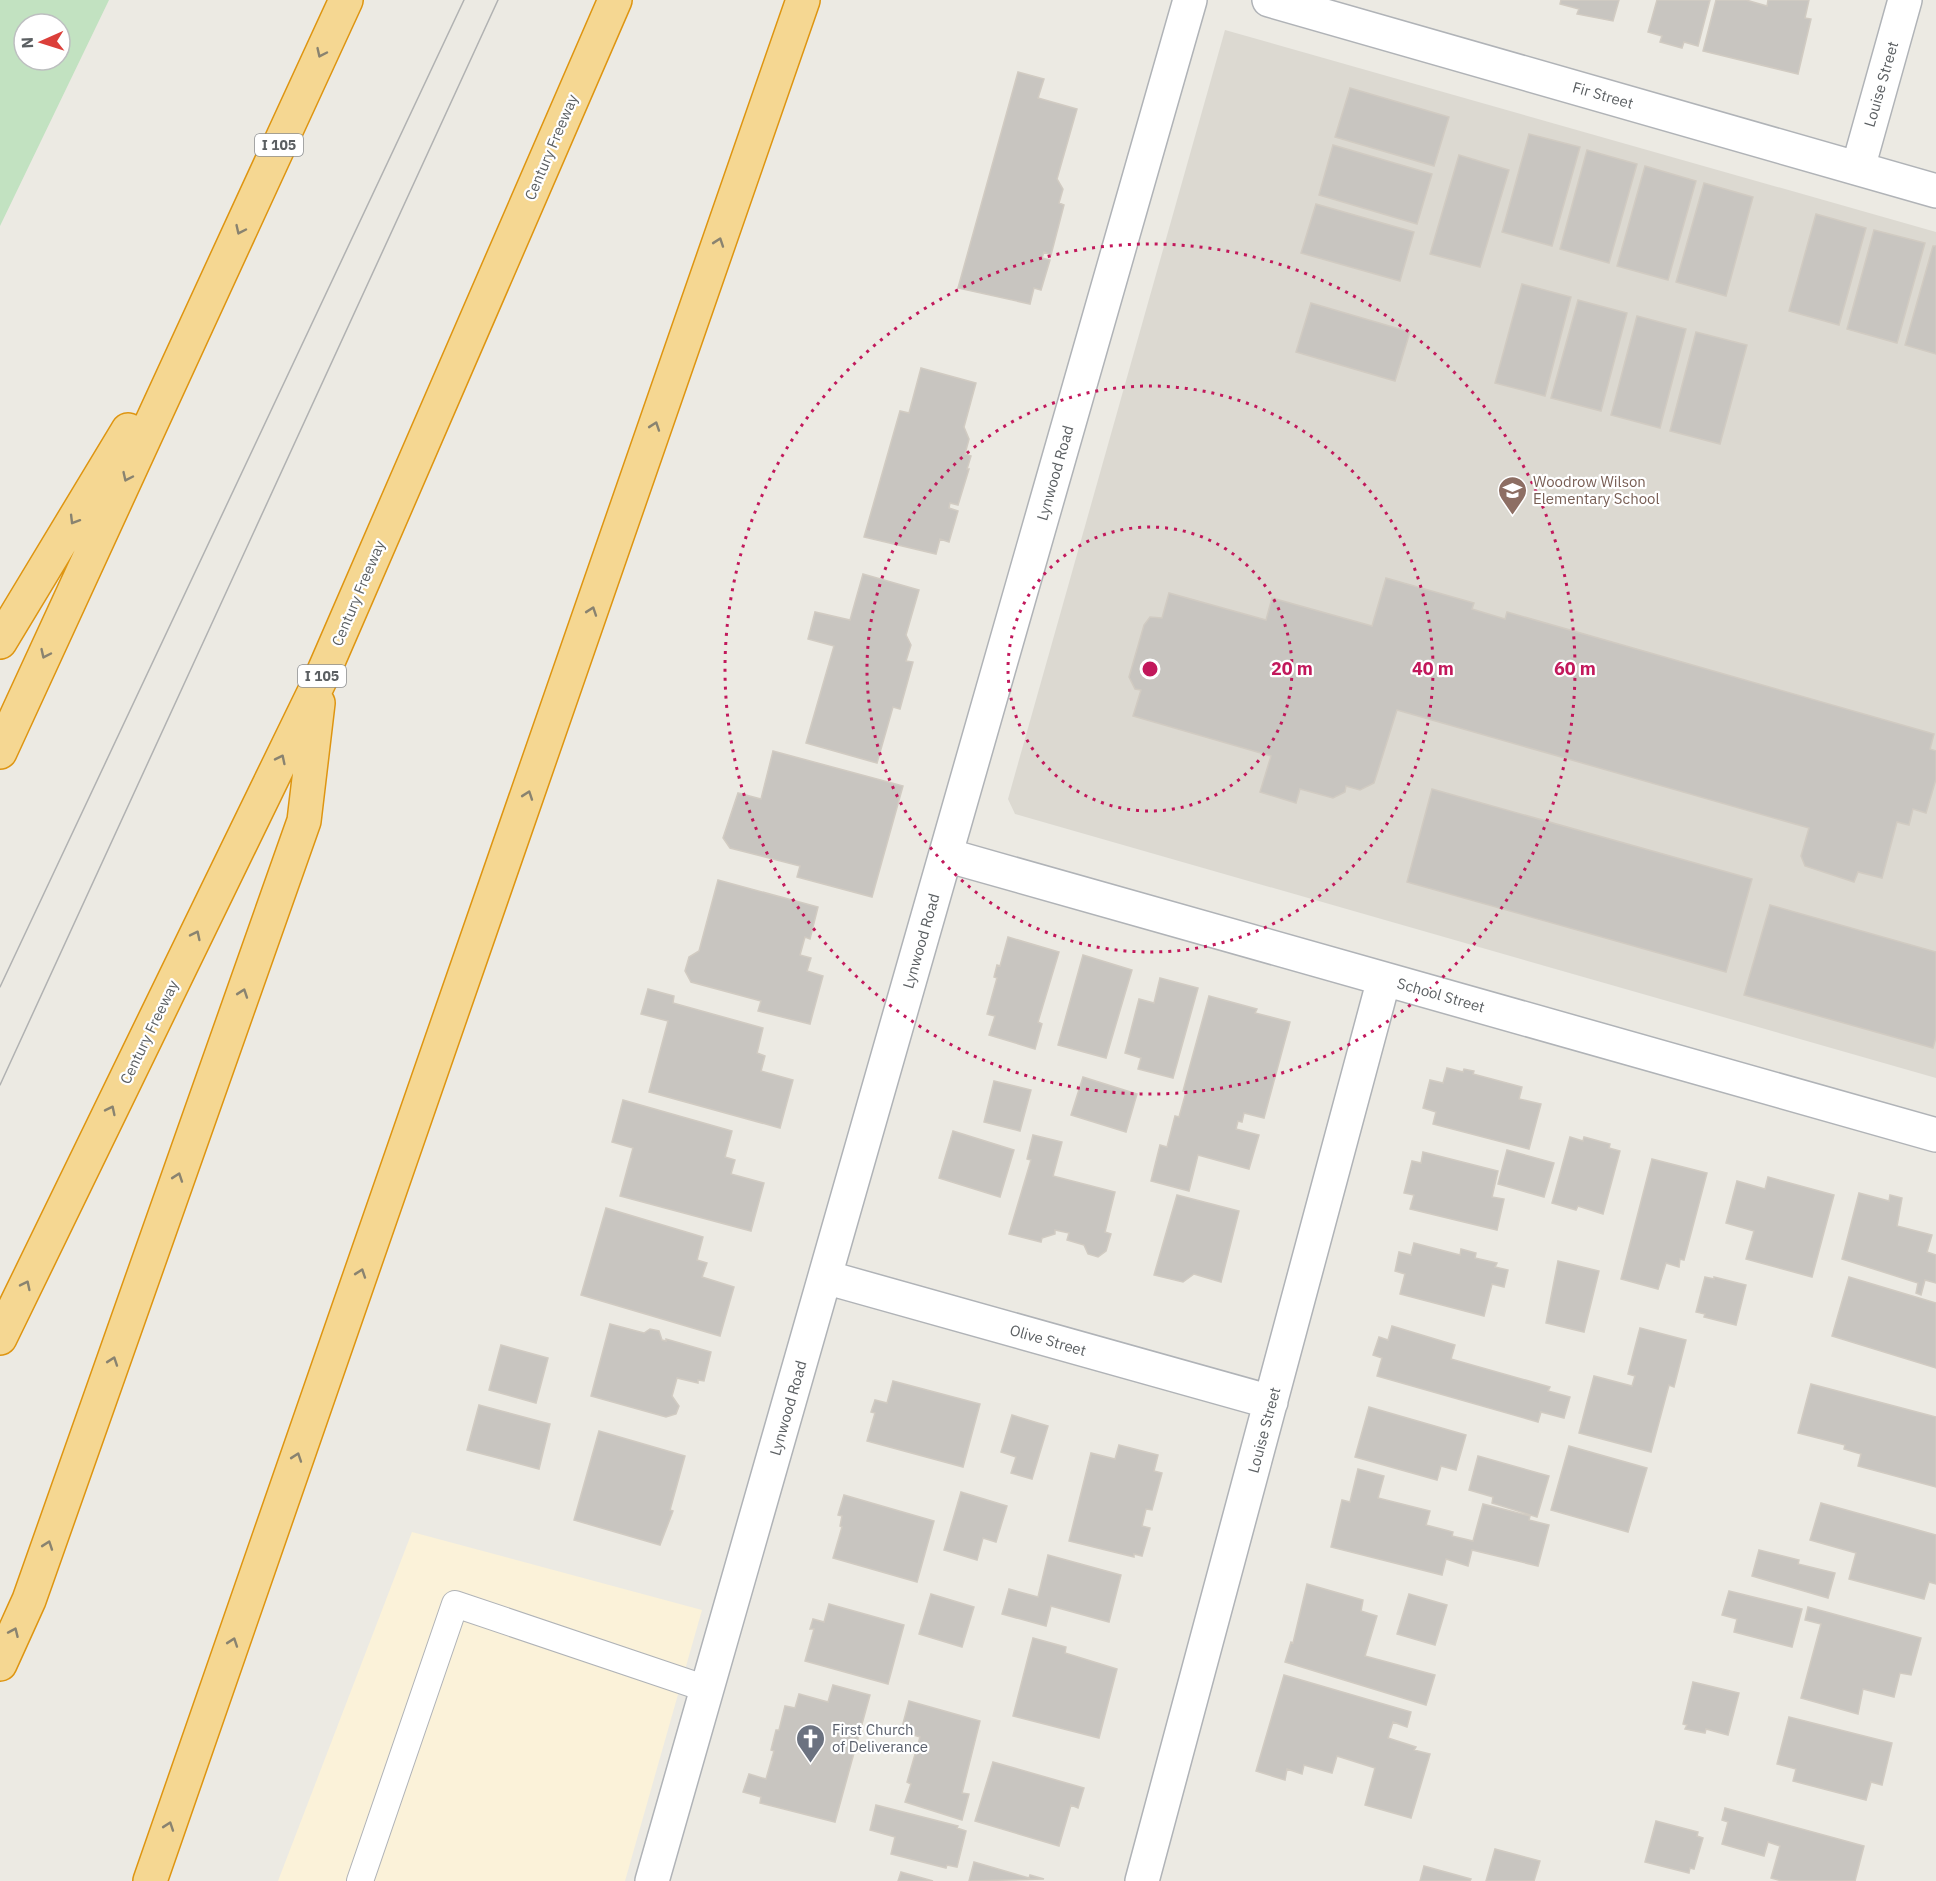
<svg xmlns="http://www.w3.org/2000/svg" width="1936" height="1881" font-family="'IBM Plex Sans',sans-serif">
<rect width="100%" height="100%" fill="#eceae3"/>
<path fill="#fbf2d9" d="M412,1532L702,1610L625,1881H278Z"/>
<path fill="#dcd9d1" d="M1225,30L1936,232V1078L1015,814L1008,799Z"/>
<path fill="#c2e2c1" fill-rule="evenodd" d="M0,0H109L0,226ZM24,24H60V60H24Z"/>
<path fill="#c8c5c0" stroke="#d1cbc2" stroke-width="1.5" d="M1561,0H1619L1613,21L1577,14L1579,9L1560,4Z
M1657,0H1710L1698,46L1684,42L1682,48L1660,42L1662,36L1648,32Z
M1716,0H1746L1767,6L1768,0H1809L1805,18L1811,19L1798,74L1703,51Z
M1018,72L1044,79L1038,98L1077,109L1057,179L1063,189L1059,203L1064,205L1051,255L1044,252L1042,258L1050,260L1041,290L1034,288L1030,304L958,288Z
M1350,88L1449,117L1434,166L1335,137Z
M1529,134L1580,147L1552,246L1502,232Z
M1333,145L1432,174L1417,224L1319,195Z
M1587,150L1637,164L1609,263L1560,249Z
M1459,155L1509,170L1480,267L1430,254Z
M1645,166L1696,181L1668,280L1617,266Z
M1704,183L1753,197L1726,296L1676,282Z
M1316,204L1414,232L1400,281L1301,253Z
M1816,214L1866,228L1839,325L1789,311Z
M1874,230L1925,243L1897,343L1847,329Z
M1933,246H1936V354L1905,345Z
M1522,284L1571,297L1545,396L1495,383Z
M1578,300L1627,313L1601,411L1551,398Z
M1311,303L1410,332L1395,381L1296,352Z
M1637,316L1686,329L1660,428L1611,415Z
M1696,332L1747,345L1720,444L1670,431Z
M921,368L976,383L964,427L969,439L965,454L971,456L967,469H969L958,505L950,503L949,508L958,511L949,542L940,539L936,554L864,537L900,411L909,413Z
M863,574L919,590L906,635L911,645L906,661L913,662L900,709L893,707L877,763L806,743L834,646L808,639L815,612L850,620Z
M1386,578L1474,603L1472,609L1505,619L1507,612L1934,734L1930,749L1936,751V779L1926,813L1913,809L1909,825L1897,822L1882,878L1858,872L1854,882L1805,866L1801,856L1809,828L1397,710L1374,783L1360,790L1346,786L1345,792L1333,798L1300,789L1296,803L1260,792L1271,756L1133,716L1141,690L1135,689L1129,677L1144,625L1150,617L1162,618L1169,593L1266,620L1272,598L1372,626Z
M773,751L903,786L872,897L797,877L800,866L730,848L723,838L738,793L761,799Z
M1432,789L1752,879L1726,972L1407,882Z
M718,880L818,907L810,939L805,937L800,955L811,958L807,971L823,976L810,1024L758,1011L761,1001L691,982L685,971L689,957L699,951Z
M1770,905L1936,952V1037L1933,1048L1744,995Z
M1008,937L1059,952L1038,1022L1042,1024L1035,1049L989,1035L995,1016L987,1014L997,978L994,977L997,965L1000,966Z
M1083,955L1132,970L1106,1058L1058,1045Z
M1160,978L1198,988L1173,1078L1138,1069L1141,1058L1125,1053L1139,999L1154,1003Z
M648,989L674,996L673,1003L763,1028L757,1053L765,1056L761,1071L793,1080L780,1128L649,1092L668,1021L641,1014Z
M1209,996L1257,1009L1255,1013L1290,1022L1264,1118L1244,1113L1242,1122L1238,1121L1236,1129L1259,1135L1249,1169L1198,1155L1189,1191L1151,1181L1160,1145L1167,1147L1175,1116L1179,1117L1186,1092L1183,1091Z
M1447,1068L1463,1072L1464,1069L1474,1071L1473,1074L1522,1087L1519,1099L1541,1104L1529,1149L1433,1124L1436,1112L1423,1108L1430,1080L1443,1083Z
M1083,1077L1137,1094L1126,1132L1071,1115Z
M994,1081L1031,1090L1020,1131L984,1122Z
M623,1100L732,1131L725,1157L735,1160L731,1174L764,1183L751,1231L620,1196L633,1148L612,1142Z
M953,1131L1014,1150L1000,1197L939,1178Z
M1033,1135L1062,1142L1053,1176L1115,1192L1105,1232L1111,1234L1106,1251L1098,1257L1088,1254L1084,1245L1067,1240L1069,1233L1055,1230V1234L1042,1238L1041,1242L1009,1234L1031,1160L1027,1159Z
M1570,1137L1583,1141L1584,1137L1610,1144L1609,1148L1620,1151L1603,1214L1578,1206L1576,1210L1552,1203Z
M1507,1150L1554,1163L1544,1197L1498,1184Z
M1423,1152L1498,1171L1492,1197L1504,1199L1497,1230L1410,1209L1414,1195L1404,1193L1412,1161L1421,1163Z
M1652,1159L1707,1173L1684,1260L1680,1259L1679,1267L1666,1263L1658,1289L1621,1279Z
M1768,1177L1834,1195L1812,1277L1746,1259L1754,1231L1726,1223L1737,1181L1765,1189Z
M1859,1193L1889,1201L1890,1195L1902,1198L1897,1226L1932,1235L1927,1252L1936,1255V1283L1925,1280L1921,1295L1916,1293L1918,1283L1842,1259Z
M1177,1195L1239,1211L1221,1282L1194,1274L1183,1282L1154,1275Z
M606,1208L703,1237L697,1260L707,1263L702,1277L734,1287L720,1336L581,1295Z
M1414,1243L1460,1255L1461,1249L1476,1253L1475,1258L1497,1263L1495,1267L1508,1270L1504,1287L1492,1284L1484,1316L1400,1294L1405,1274L1395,1271L1399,1252L1411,1255Z
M1558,1261L1599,1271L1584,1332L1546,1323Z
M1705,1277L1714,1279V1277L1746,1285L1736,1325L1704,1317L1705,1314L1696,1312Z
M1849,1277L1936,1303V1368L1832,1336Z
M610,1324L644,1333L650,1329L659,1331L662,1340L666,1341V1339L711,1352L704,1381L698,1380V1383L677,1378L672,1396L679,1406L676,1414L666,1417L591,1396Z
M1392,1326L1455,1345L1451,1359L1550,1387L1548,1391L1570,1397L1564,1418L1541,1412L1538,1422L1377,1376L1382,1358L1373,1355L1379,1337L1388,1340Z
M1640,1328L1686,1340L1674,1387L1669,1385L1651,1452L1579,1433L1594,1376L1632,1386L1635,1376L1628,1374Z
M501,1345L548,1358L536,1403L489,1390Z
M893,1381L980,1404L963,1467L867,1441L875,1413L871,1412L875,1400L887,1403Z
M1811,1384L1936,1417V1487L1858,1466L1861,1454L1844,1449L1845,1445L1798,1433Z
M479,1405L550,1424L539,1469L467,1450Z
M1369,1407L1466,1435L1456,1470L1441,1466L1437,1480L1355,1457Z
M1012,1415L1048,1426L1032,1479L1011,1473L1016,1457L1001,1452Z
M599,1431L685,1456L670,1510L673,1511L660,1545L574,1520Z
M1119,1445L1158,1455L1154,1471L1162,1473L1152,1510L1146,1509L1142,1526L1150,1528L1142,1556L1134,1554V1557L1069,1541L1091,1453L1115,1459Z
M1569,1446L1647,1468L1628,1532L1551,1510Z
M1478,1456L1549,1476L1537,1517L1492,1503L1493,1497L1469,1490Z
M1358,1469L1384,1476L1378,1498L1430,1511L1426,1525L1453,1532L1452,1536L1473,1541L1483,1504L1530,1516L1529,1520L1549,1525L1538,1566L1472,1550L1468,1566L1446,1559L1442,1575L1331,1547L1342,1500L1350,1502Z
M961,1492L1007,1506L996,1542L983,1538L977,1560L944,1550Z
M844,1495L934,1521L917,1582L833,1558L842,1527L840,1526L842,1516L838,1515Z
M1821,1503L1936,1535V1584L1929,1582L1924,1599L1849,1579L1856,1553L1810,1540Z
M1759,1550L1799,1560L1798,1564L1835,1573L1828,1598L1752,1576Z
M1048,1555L1121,1575L1109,1622L1051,1606L1046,1626L1002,1614L1009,1589L1038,1597Z
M1307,1584L1363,1600L1361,1611L1377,1616L1365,1656L1435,1675L1426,1705L1285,1662L1291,1642L1293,1643Z
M1729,1591L1802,1609L1792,1647L1734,1632L1737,1619L1722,1615Z
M931,1594L974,1607L962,1647L919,1634Z
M1409,1594L1447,1605L1435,1645L1397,1634Z
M829,1604L904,1625L888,1684L805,1661L814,1629H810L813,1619L824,1622Z
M1808,1607L1921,1638L1911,1675L1900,1673L1894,1697L1863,1689L1858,1714L1801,1698L1821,1624L1805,1620Z
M1033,1638L1066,1647L1065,1653L1117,1669L1099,1738L1013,1716Z
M1284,1675L1411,1712L1407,1727L1393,1722L1388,1738L1416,1747L1414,1750L1430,1754L1411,1818L1365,1805L1375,1768L1337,1756L1332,1773L1304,1765L1302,1774L1287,1769L1285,1780L1256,1771Z
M1693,1682L1739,1693L1728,1735L1706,1729L1705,1733L1685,1729L1687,1725L1683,1724Z
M833,1685L870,1695L835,1822L760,1803L761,1797L743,1792L749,1774L766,1779L774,1751L771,1750L776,1730H779L785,1706L795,1708L799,1694L828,1702Z
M909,1701L980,1721L962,1793L969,1794L962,1820L905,1802L911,1784L907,1782L920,1737L901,1731Z
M1789,1717L1892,1743L1882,1785L1871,1782L1866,1800L1793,1781L1796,1769L1777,1764Z
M993,1762L1084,1788L1078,1808L1071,1805L1059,1846L975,1821Z
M876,1805L958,1826L957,1828L966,1831L957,1867L947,1865L946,1868L891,1854L895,1837L870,1830Z
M1725,1808L1864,1846L1855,1881H1782L1771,1878L1780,1846L1768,1842L1764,1856L1722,1844L1728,1822L1722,1820Z
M1656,1821L1698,1832L1697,1836L1703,1838L1694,1869L1690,1868L1689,1873L1645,1862Z
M1495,1849L1540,1861L1534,1881H1486Z
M974,1862L1029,1878L1030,1875L1044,1879L969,1881Z
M1424,1866L1471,1879L1470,1881H1420Z
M901,1872L933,1881H898Z"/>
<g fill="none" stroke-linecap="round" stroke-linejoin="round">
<defs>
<path id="lane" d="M360,1881L455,1604L707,1689"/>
<path id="street" d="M1269,0L1936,191
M1858,168L1905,0
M946,855L1936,1135
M825,1277L1271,1402
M652,1881L1190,0
M1142,1881L1384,979"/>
<path id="highway" d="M0,642L128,430
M0,752L346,0
M0,1338L321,678L615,0
M0,1664L29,1600L304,821L318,703
M150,1881L803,0"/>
</defs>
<use href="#lane" stroke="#b0b3b7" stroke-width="28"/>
<use href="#street" stroke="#b0b3b7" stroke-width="36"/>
<use href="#highway" stroke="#de9511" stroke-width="36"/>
<use href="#lane" stroke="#fff" stroke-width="26"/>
<use href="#street" stroke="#fff" stroke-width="33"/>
<use href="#highway" stroke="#f5d792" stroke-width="33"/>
<path stroke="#b1b2b2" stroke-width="1.5" d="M0,987L464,0
M0,1085L498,0"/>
</g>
<defs><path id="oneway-chevron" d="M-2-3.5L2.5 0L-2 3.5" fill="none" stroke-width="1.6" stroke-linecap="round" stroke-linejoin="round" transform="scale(1.5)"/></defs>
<g stroke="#898370">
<use href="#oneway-chevron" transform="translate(321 53) rotate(115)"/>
<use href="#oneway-chevron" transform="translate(240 230) rotate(115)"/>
<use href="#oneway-chevron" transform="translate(719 242) rotate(-71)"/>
<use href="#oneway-chevron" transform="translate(655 426) rotate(-71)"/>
<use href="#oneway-chevron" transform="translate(127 477) rotate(115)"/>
<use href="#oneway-chevron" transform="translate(74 520) rotate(121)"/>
<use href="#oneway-chevron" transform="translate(592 611) rotate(-71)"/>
<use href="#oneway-chevron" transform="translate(45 654) rotate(115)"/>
<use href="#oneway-chevron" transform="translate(281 759) rotate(-64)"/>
<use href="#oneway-chevron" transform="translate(528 795) rotate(-71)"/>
<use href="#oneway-chevron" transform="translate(196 935) rotate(-64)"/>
<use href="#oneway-chevron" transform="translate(243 993) rotate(-71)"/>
<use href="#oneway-chevron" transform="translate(111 1110) rotate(-64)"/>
<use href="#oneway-chevron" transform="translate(178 1177) rotate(-71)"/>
<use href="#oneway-chevron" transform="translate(361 1273) rotate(-71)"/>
<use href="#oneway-chevron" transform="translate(26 1285) rotate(-64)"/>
<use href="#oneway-chevron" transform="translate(113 1361) rotate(-71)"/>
<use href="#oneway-chevron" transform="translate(297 1457) rotate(-71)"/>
<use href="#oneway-chevron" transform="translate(48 1545) rotate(-71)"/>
<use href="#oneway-chevron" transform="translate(14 1632) rotate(-66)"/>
<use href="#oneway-chevron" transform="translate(233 1642) rotate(-71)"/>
<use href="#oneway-chevron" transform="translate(169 1826) rotate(-71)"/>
</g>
<g fill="none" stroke="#c2185b" stroke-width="3" stroke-dasharray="3 6">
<circle cx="1150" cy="669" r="142"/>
<circle cx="1150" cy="669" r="283"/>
<circle cx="1150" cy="669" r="425"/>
</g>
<defs>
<symbol id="school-pin" viewBox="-11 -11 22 30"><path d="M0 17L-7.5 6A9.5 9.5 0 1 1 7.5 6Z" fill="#8d6e63" stroke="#fff"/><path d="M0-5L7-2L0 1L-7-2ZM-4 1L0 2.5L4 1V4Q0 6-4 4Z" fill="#fff"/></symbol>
<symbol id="church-pin" viewBox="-11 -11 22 30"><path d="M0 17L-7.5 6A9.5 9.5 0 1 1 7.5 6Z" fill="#6b7280" stroke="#fff"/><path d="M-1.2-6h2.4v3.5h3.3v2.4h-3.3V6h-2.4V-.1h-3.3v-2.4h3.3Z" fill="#fff"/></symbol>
</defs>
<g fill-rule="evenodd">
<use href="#school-pin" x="1496" y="474" width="33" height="45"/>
<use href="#church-pin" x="794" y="1722" width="33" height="45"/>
</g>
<g text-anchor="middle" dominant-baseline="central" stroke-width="4.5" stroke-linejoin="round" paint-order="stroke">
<g fill="#fff" stroke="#8c8f91" stroke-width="1.5">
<rect x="255" y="134" width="48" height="22" rx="4.5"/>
<rect x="298" y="665" width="48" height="22" rx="4.5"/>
</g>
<g font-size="14" font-weight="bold" fill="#5b5f62">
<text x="279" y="145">I 105</text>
<text x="322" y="676">I 105</text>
</g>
<g font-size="15" fill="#5b5f62" stroke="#fff">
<text transform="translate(1881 84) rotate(-74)">Louise Street</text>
<text transform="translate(1603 95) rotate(16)">Fir Street</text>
<text transform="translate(551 147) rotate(-67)">Century Freeway</text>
<text transform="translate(1055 473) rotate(-74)">Lynwood Road</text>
<text transform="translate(358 593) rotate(-67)">Century Freeway</text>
<text transform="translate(921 941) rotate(-74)">Lynwood Road</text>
<text transform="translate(1441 995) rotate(16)">School Street</text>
<text transform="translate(149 1032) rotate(-64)">Century Freeway</text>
<text transform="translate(1048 1340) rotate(16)">Olive Street</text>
<text transform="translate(788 1408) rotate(-74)">Lynwood Road</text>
<text transform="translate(1264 1430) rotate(-75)">Louise Street</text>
</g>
<g font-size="15" fill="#785e54" stroke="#fff" text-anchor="start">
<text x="1533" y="481">Woodrow Wilson<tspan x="1533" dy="17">Elementary School</tspan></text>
</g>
<g font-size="15" fill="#5b616d" stroke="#fff" text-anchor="start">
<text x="832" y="1729">First Church<tspan x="832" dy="17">of Deliverance</tspan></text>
</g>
</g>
<circle cx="1150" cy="669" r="9" fill="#c2185b" stroke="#fff" stroke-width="3"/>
<g font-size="18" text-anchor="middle" font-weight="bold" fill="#c2185b" stroke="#fff" stroke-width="4.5" stroke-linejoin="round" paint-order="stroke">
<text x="1292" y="675">20 m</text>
<text x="1433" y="675">40 m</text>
<text x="1575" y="675">60 m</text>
</g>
<g transform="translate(42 42) rotate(267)"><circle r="28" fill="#ffffff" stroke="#bdbfc0" stroke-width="1.5"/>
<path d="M0-4.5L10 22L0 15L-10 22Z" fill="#db3f3a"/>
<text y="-9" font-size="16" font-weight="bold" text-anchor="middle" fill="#5b5f62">N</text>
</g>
</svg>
